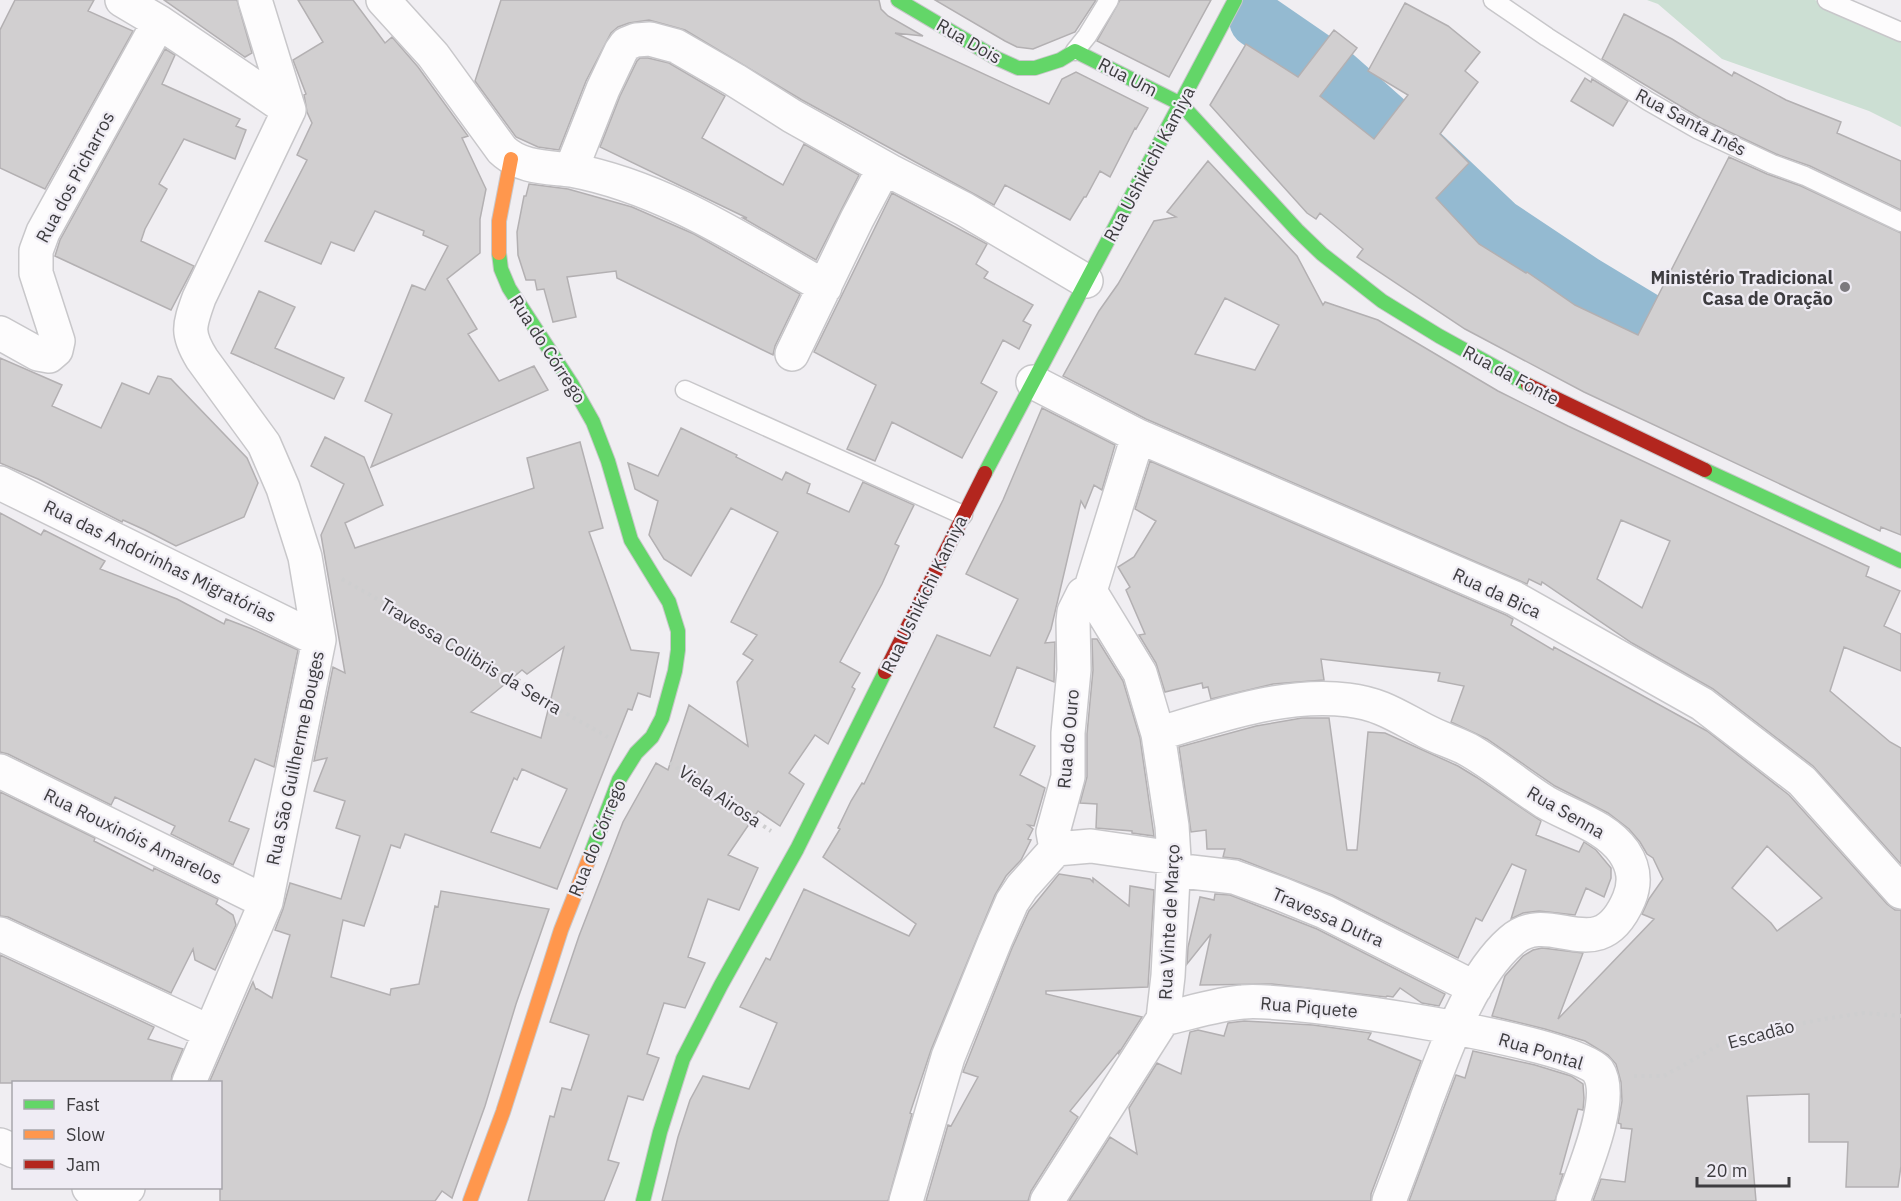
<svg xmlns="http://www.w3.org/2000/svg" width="1901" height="1201" font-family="'IBM Plex Sans',sans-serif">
<rect width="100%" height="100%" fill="#f0eef2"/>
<path fill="#ccdfd3" d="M1647,0H1815L1901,41V127L1869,111L1722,59L1658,4Z"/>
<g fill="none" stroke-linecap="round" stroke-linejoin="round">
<path stroke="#94bad1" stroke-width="56" d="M1257,20L1324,66L1402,135L1498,226L1585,284L1711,360"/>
</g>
<path fill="#d1cfd0" stroke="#b3b0b2" stroke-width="1.5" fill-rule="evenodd" d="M15,0H94L88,11L133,31L45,189L0,168V30Z
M164,0H237L252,53L245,57Z
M298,0H353L385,43L392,37L418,67L468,136L462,138L486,189L480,219V253L447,279L477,329L468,334L499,381L534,366L548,390L371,467L392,414L365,401L412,285L425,290L448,246L423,235L424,231L375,211L354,251L331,242L321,264L265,241L307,160L297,155L312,123L307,112L304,95L306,94L293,60L323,42Z
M501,0H879L881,9L888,16L923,36L895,33L1049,104L1062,79L1076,72L1148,108L1136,129L1135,128L1110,177L1100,171L1086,197H1084L1070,220L1005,185L994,205L802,100L685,30L649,20L629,23L618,27L611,33L586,81L559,150L538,147L516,137L475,81Z
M935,0H1096L1075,32L1033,49L1017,47L1005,41Z
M1120,0H1211L1169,77L1097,41Z
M1405,3L1448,26L1480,52L1465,71L1478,82L1440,134L1469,163L1436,198L1479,244L1526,273L1527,272L1575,305L1638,335L1729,157L1767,174L1801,186L1901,233V535L1881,527L1880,531L1584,392L1465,329L1357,257L1363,249L1320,213L1316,219L1307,213L1210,105L1246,44L1298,77L1334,30L1357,48L1320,96L1374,139L1408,95L1368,71Z
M1624,14L1672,39L1732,76L1734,72L1786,100L1841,122L1837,133L1901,161V210L1810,166L1776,154L1702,119L1602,59Z
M165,49L175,55L162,84L240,119L236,126L246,130L235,159L184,139L159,184L167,189L145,229L141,241L194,266L171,310L55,256L60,240Z
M640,58H648L669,63L725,96L702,138L783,185L804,144L859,175L816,260L743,218H747L600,147L620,96L637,61Z
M1585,78L1591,82L1592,79L1628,101L1613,126L1571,101Z
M1208,161L1297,256L1323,305L1325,302L1378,320L1498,391L1568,426L1869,567L1866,576L1900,591L1884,626L1901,634V671L1844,647L1830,691L1890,742L1901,748V864L1813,766L1713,689L1632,643L1542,582L1541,585L1529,579L1527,584L1146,419L1063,376L1099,311L1118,284L1154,221L1176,217L1167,212ZM1225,298L1279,325L1255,370L1195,354ZM1621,520L1670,541L1642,608L1597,579Z
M529,184L568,189L632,207L694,234L800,294L775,346L773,355L617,278L616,271L567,277L576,317L553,322L544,289L537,290L535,280H526L518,255L517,232L524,196H526Z
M892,193L987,244L976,264L988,272L984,278L1033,305L1023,321L1031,325L1019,349L1003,340L981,383L997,392L962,458L892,422L875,461L847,449L876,385L814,352Z
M259,291L295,307L275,348L344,378L334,399L231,353Z
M0,358L62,385L52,406L101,428L122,383L149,394L158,376L171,379L247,458L258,483L244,517L176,546L145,530L123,520L122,522L38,479L0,463Z
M1042,408L1115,445L1102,490L1094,485L1085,508L1081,501L1051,629L1045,643L1055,642L1054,682L1017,667L994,727L1035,746L1020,775L1045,788L1034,826L1028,825L1033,829L1028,839L1031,840L1021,860L1006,876L995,895L931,1050L910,1113L912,1114L888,1201H662L678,1137L690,1100L703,1076L749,1089L777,1023L740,1007L766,958L770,960L804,889L909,936L916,924L823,857L840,829L838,828L851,801L862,783L864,784L937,635L990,656L1018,599L966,574L1003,500Z
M681,428L737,455L736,457L782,480L786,472L810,484L807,493L849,512L863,482L914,505L895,544L899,546L882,584L840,662L860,673L852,687L855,689L828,744L815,735L789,773L804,784L780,826L758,811L728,855L758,868L739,910L708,899L688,957L705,963L685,1008L664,1003L647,1054L659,1058L643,1100L628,1096L608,1160L619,1163L604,1201H528L550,1116L554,1117L562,1088L571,1090L589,1035L550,1022L579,936L623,822L656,763L668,770L689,705L748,746L737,682L753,660L743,654L757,635L731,622L778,532L731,508L691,576L664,559L649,535L658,501L635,489L628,463L658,476Z
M325,437L364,457L383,505L345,523L355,548L534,488L527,458L580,442L603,528L589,532L631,650L659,653L650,697L638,693L632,710L628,709L557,889L405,834L400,848L391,845L364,926L343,920L331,977L390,995L391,989L419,984L435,906L438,907L441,891L549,909L516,1004L485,1106L452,1198L442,1191L435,1201H220V1083H209L253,982L256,990V988L272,998L290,935L275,930L283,909L290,883L341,899L360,836L336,828L345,801L314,791L327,758L314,761L333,667L345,673L321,535L344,484L311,466ZM564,647L541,738L471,712L522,670L527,674ZM522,769L567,789L540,848L491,832L514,778L517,780Z
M1150,461L1506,615L1513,619L1511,625L1553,650L1554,647L1707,731L1789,795L1887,904L1895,910H1901V1166L1898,1187H1846L1848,1142H1809V1094L1747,1096L1756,1201H1593L1601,1179L1625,1182L1632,1129L1621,1128V1124L1618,1123L1622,1101L1621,1082L1616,1064L1608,1055L1585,1041L1545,1029L1492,1016L1505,976L1523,956L1533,950L1542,948L1583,953L1558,1019L1654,919L1642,914L1649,899L1663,879L1653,858L1647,854L1640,842L1629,829L1608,813L1555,786L1487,739L1451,722L1464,686L1438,681L1440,673L1321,659L1324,680L1273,684L1211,699L1208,687L1203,688L1202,683L1165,692L1156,663L1139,635L1145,634L1126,590L1130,587L1118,567L1134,557L1156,521L1135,509ZM1767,846L1822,898L1777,931L1771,923L1732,888Z
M0,513L41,535L44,530L105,561L100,569L177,599L224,624L226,619L252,629L298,650L274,767L255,759L229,821L249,829L233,865L171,834L175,826L115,797L111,805L8,754L0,752Z
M1092,639H1097L1123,681L1140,738L1154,836L1132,833V831L1096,828L1097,804L1080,803L1087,777V734L1093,670Z
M1302,718H1329L1347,850H1357L1368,732L1385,733L1458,766L1476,777L1541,821L1536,835L1579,852L1584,842L1596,850L1611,868V878L1604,897L1586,888L1575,915L1539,911L1523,913L1511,919L1526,870L1512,864L1482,921L1476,918L1458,958L1332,895L1240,859L1223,857L1225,849H1207L1206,830L1191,832L1179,747L1256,726Z
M0,792L95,838L94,841L153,871L154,868L218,899L216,904L233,915L236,925L215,970L195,960L193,949L171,993L8,917L0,916Z
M1059,874L1090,879L1093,882V878L1129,906L1130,886L1154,890L1148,987L1046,991V994L1142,1017L1119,1053V1051L1070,1111L1078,1117L1031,1191L1028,1201H926L948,1125L951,1126L978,1077L963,1072L1012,948L1029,911Z
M1215,894L1230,895L1317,929L1445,994L1439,1006L1422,1003L1400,988L1393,997L1387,996L1386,997L1272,984L1200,985L1211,934L1187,964L1188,947L1200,897L1214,900Z
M0,955L154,1027L148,1039L183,1049L172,1075L171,1083H0Z
M1244,1021L1313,1025L1371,1033L1368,1039L1421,1061L1371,1194V1201H1069L1110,1137L1137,1154L1129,1108L1157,1063L1181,1074L1190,1032L1198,1030L1224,1036L1228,1023Z
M1473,1051L1535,1065L1571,1076L1583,1084L1584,1098L1583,1110L1578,1109L1560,1174H1563L1555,1201H1409L1456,1075L1465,1078Z"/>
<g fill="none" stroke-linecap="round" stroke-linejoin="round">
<defs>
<path id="lane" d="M1493,0L1547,37L1648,101L1697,129L1772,164L1805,176L1901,222
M1827,0L1901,32
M1075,51L1087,36L1109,0
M685,390L963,515"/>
<path id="street" d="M122,0L159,22L289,110
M255,0L289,110
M383,0L433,55L502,150C521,168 546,167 571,170L603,89L621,51L626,44L636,40L650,39L676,46L735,80L792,116L890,171L964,209L1086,281
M571,170C663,187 744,241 825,287
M0,333L38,354L49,356L56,350L58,341L36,273V251L43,232L159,22
M792,354L857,219L884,168
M1033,382L1138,436L1514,598L1702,704L1802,781L1901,892
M0,483L319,640
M1158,734C1217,716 1286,692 1348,700C1381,704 1397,716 1426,731C1439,738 1453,742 1467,749C1494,764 1518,785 1545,802C1571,817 1606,826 1624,852C1634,867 1636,882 1629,899C1598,972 1551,905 1511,941C1470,977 1446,1049 1427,1098C1415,1133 1402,1167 1389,1201
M0,771L266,902
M1056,849L1091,846L1174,858
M1174,870L1234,877L1281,894L1325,912L1475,988
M0,934L210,1032
M1163,1019C1190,1013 1217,1004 1243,1002C1288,997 1578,1041 1598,1071C1616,1098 1583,1172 1573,1201
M189,1082L266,902L319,640L305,557L283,488L264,444L202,359C186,333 189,326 199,298L289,110
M0,1145L14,1151
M89,1188L115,1200L128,1188
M906,1201L948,1057L995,941L1012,902L1022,887L1056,849L1053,832L1068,777V733L1074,670L1073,621L1074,612L1083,594L1090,591L1138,436
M1047,1201L1163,1019L1168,976L1174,858L1172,826L1158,734L1140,673L1090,591"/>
<path id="fast" d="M898,0L996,58L1018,68H1035L1060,60L1075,51L1181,104L1297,230L1322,254L1382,301L1439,336L1528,385
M499,253L501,269L509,288L571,383L593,422L608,461L631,540L669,602L678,631V650L675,671L662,718L652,737L636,753L619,780L590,856
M1705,470L1901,561
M985,473L1235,0
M643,1201L660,1132L683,1059L721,985L797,849L885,672"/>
<path id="slow" d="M499,253V221L511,159
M470,1201L503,1112L561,930L590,856"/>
<path id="jam" d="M1528,385L1705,470
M885,672L985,473"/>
</defs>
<use href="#lane" stroke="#c8c7ca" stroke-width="21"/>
<use href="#street" stroke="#c8c7ca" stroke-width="36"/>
<use href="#fast" stroke="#c8c7ca" stroke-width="16"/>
<use href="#slow" stroke="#c8c7ca" stroke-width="16"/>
<use href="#jam" stroke="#c8c7ca" stroke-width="16"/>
<path stroke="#cececf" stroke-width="4" stroke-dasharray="3 4.5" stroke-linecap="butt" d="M342,579L444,637L487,665L522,682L547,703L608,737
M670,763L771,831
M1634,1076H1664L1728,1040L1823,1019L1864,1013L1901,1016"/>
<use href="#lane" stroke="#fdfcfd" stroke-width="18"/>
<use href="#street" stroke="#fdfcfd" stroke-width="33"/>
<use href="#fast" stroke="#63d668" stroke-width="14"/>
<use href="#slow" stroke="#ff974d" stroke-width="14"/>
<use href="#jam" stroke="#b3261e" stroke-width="14"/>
</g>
<circle fill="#7c7a7e" stroke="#efecf4" stroke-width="2" cx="1845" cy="287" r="6"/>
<g text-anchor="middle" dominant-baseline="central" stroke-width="4.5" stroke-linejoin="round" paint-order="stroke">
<g font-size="18" fill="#3d3c3f" stroke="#efecf4">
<text transform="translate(969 41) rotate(30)">Rua Dois</text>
<text transform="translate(1128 77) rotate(27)">Rua Um</text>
<text transform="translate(1691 122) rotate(28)">Rua Santa Inês</text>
<text transform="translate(1149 164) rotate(-62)">Rua Ushikichi Kamiya</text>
<text transform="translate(75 177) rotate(-62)">Rua dos Picharros</text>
<text transform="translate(548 349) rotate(57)">Rua do Córrego</text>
<text transform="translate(1511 375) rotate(28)">Rua da Fonte</text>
<text transform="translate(160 561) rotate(26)">Rua das Andorinhas Migratórias</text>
<text transform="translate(1497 593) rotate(25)">Rua da Bica</text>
<text transform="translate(924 594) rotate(-64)">Rua Ushikichi Kamiya</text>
<text transform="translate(471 656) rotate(31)">Travessa Colibris da Serra</text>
<text transform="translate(1068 739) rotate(-85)">Rua do Ouro</text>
<text transform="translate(295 758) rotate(-78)">Rua São Guilherme Bouges</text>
<text transform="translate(720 796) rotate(34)">Viela Airosa</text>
<text transform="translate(1566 812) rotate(30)">Rua Senna</text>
<text transform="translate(133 836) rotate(26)">Rua Rouxinóis Amarelos</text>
<text transform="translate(597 838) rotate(-68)">Rua do Córrego</text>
<text transform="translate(1328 917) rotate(24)">Travessa Dutra</text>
<text transform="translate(1169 922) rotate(-87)">Rua Vinte de Março</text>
<text transform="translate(1309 1007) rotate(5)">Rua Piquete</text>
<text transform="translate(1761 1034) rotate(-15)">Escadão</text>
<text transform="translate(1541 1051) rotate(17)">Rua Pontal</text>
</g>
<g font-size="18" font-weight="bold" fill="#3d3c3f" stroke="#efecf4" text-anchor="end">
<text x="1833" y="277">Ministério Tradicional<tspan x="1833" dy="21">Casa de Oração</tspan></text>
</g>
</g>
<rect x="12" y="1081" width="210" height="108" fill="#efecf4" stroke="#a8a6ac" stroke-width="1.5"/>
<rect x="24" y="1100" width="30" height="9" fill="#63d668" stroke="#a8a6ac" stroke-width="1.5"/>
<text x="66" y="1111" font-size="18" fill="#3d3c3f">Fast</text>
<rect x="24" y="1130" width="30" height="9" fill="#ff974d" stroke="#a8a6ac" stroke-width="1.5"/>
<text x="66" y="1141" font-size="18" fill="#3d3c3f">Slow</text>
<rect x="24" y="1160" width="30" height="9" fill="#b3261e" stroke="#a8a6ac" stroke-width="1.5"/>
<text x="66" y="1171" font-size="18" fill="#3d3c3f">Jam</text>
<path d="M1697 1177v9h92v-9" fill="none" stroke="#3d3c3f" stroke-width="3"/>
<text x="1706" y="1177" font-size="18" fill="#3d3c3f" stroke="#efecf4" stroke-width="4.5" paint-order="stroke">20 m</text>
</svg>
